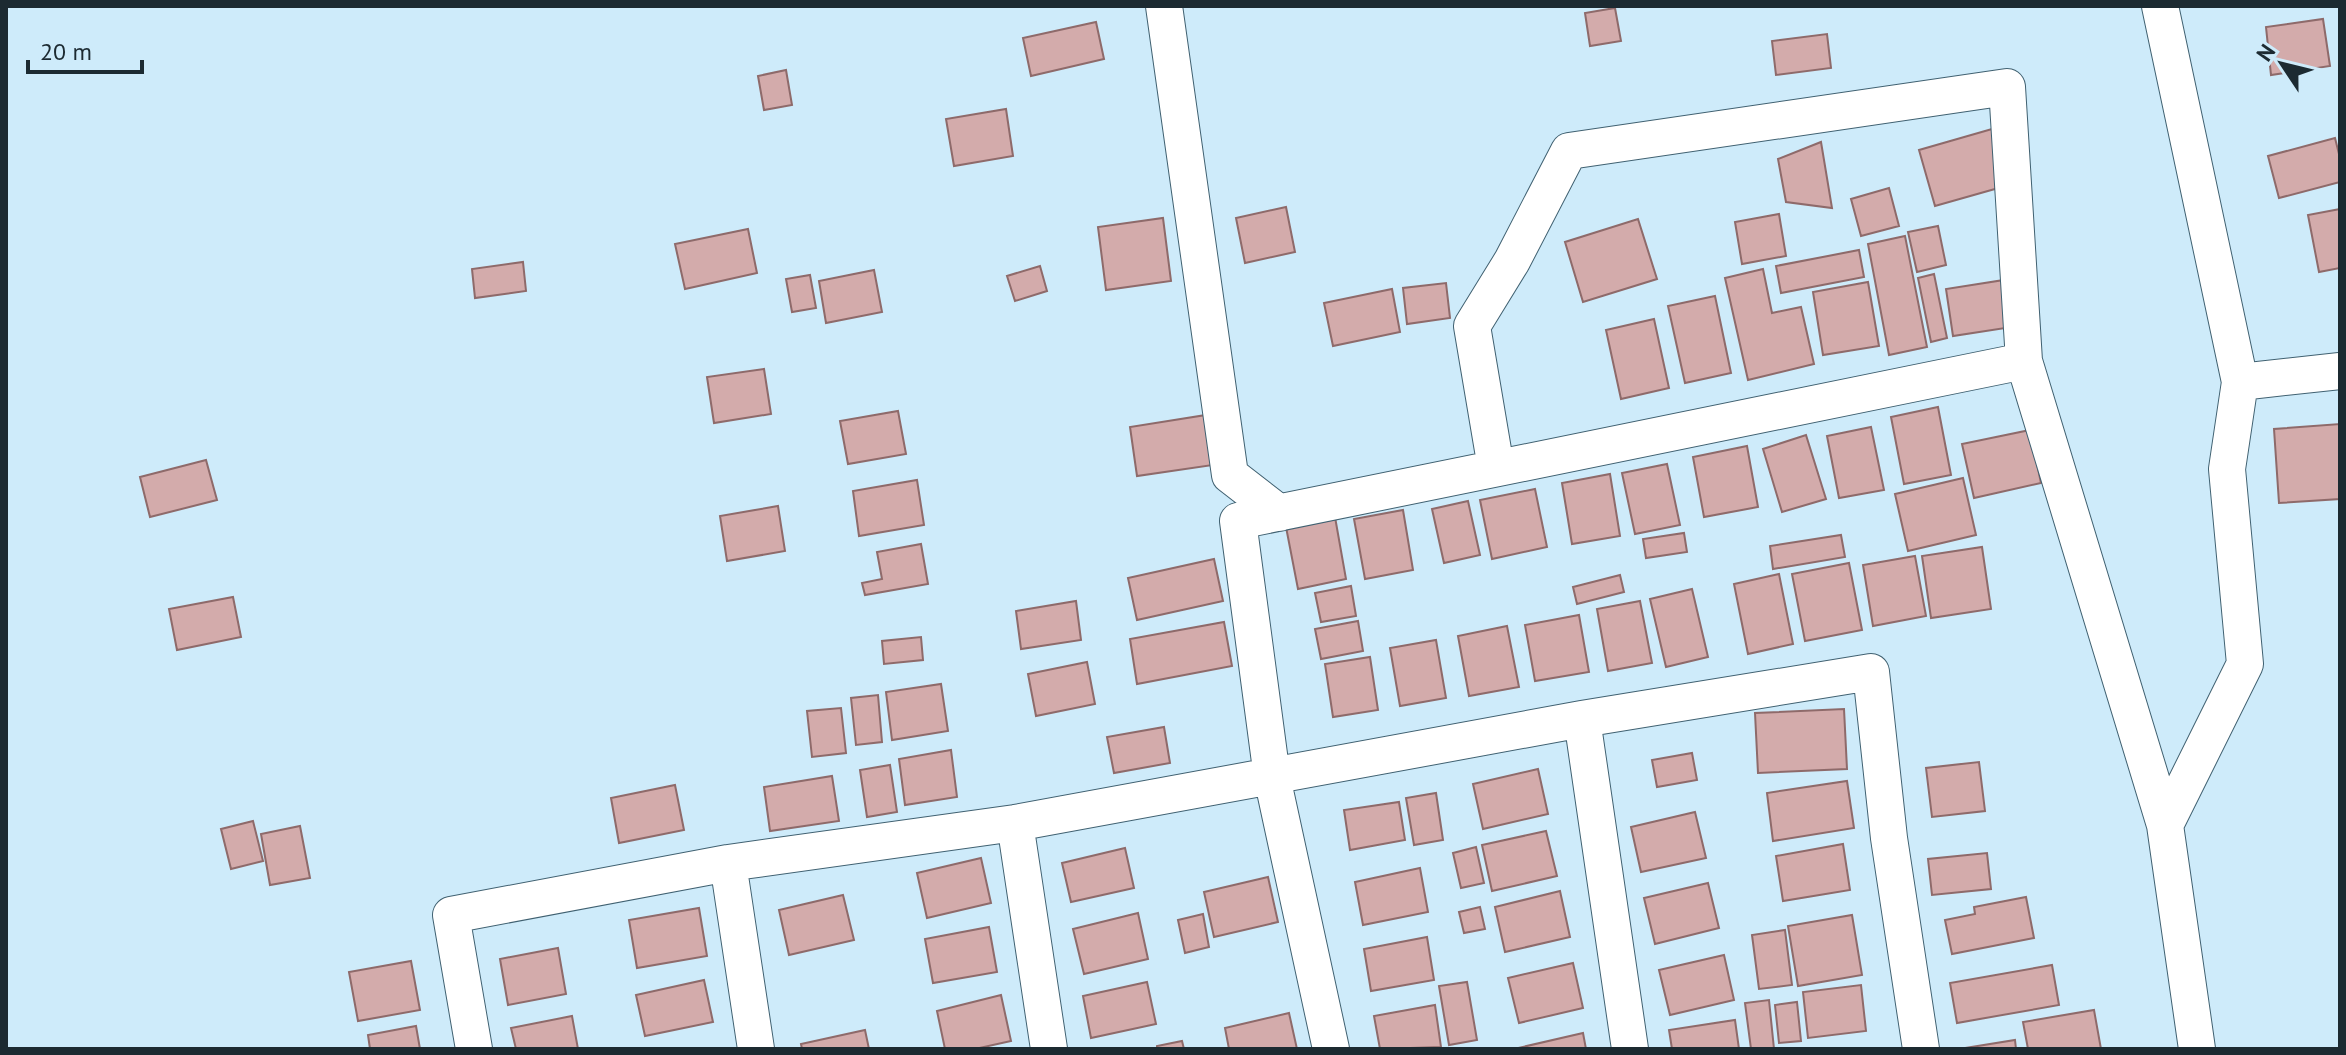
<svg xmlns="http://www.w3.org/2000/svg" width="2346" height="1055" font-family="'PT Sans',sans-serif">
<rect width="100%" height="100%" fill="#ceebfa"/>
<path fill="#d3abab" stroke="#8e6a6a" stroke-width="2" d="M1615,8L1621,41L1590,46L1585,13Z
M2323,19L2330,66L2271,75L2266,27Z
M1096,22L1104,59L1031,76L1023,38Z
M1827,34L1831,68L1776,75L1772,41Z
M786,70L792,105L764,110L758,76Z
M1006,109L1013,156L954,166L946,119Z
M1992,129L2009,185L1935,206L1919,150Z
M2335,138L2340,158V182L2279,198L2268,156Z
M1821,142L1832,208L1786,202L1778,159Z
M1889,188L1899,226L1861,236L1851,199Z
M1286,207L1295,252L1245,263L1236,218Z
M2340,209V268L2319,272L2308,215Z
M1779,214L1786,256L1742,264L1735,222Z
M1163,218L1171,281L1106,290L1098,227Z
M1638,219L1657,279L1583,302L1565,242Z
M1938,226L1946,265L1917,272L1908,232Z
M748,229L757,273L685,289L675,244Z
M1905,236L1927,347L1889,355L1868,244Z
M1859,250L1864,277L1781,293L1776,266Z
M523,262L526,291L475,298L472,269Z
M1040,266L1047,291L1015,301L1007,276Z
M1763,269L1772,313L1801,307L1814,364L1748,380L1725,278Z
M874,270L882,312L826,323L819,281Z
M1934,274L1947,338L1931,342L1918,278Z
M810,275L816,308L792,312L786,279Z
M2004,280L2012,327L1953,336L1946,289Z
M1868,282L1879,346L1823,355L1813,292Z
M1446,283L1450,318L1407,324L1403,288Z
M1392,289L1400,332L1333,346L1324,303Z
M1715,296L1731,373L1685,383L1668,306Z
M1654,319L1669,388L1621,399L1606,330Z
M764,369L771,414L714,423L707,377Z
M1938,407L1951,475L1904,484L1891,417Z
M898,411L906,454L848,464L840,421Z
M1206,415L1213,465L1137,476L1130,427Z
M2340,424V499L2279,503L2274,429Z
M1871,427L1884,490L1839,498L1827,436Z
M2030,430L2041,483L1974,498L1962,444Z
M1806,435L1826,499L1782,512L1763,449Z
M1747,446L1758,507L1704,517L1693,457Z
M206,460L217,500L150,517L140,477Z
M1667,464L1680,525L1635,534L1622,473Z
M1610,474L1620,536L1572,544L1562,483Z
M1963,478L1976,535L1908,551L1895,494Z
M917,480L924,525L859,536L853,491Z
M1535,489L1547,547L1492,559L1480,500Z
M1468,501L1480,555L1444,563L1432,509Z
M778,506L785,551L727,561L720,516Z
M1403,510L1413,570L1365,579L1354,519Z
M1335,517L1346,579L1298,589L1286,527Z
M1684,533L1687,552L1646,558L1643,539Z
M1841,535L1845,557L1773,569L1770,546Z
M921,544L928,584L865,595L862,583L882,579L877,552Z
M1982,547L1991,609L1931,618L1922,556Z
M1915,556L1926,616L1873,626L1863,565Z
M1214,559L1223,601L1137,620L1128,578Z
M1849,563L1862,630L1805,641L1792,574Z
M1779,574L1793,644L1748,654L1734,584Z
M1620,575L1624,592L1577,604L1573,587Z
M1351,586L1356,616L1321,622L1315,593Z
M1692,589L1708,657L1666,667L1650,599Z
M233,597L241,637L177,650L169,609Z
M1076,601L1081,640L1021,649L1016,611Z
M1640,601L1652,663L1608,671L1597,609Z
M1579,615L1589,672L1535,681L1525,625Z
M1358,621L1363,651L1321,659L1315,629Z
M1224,622L1232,666L1137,684L1130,639Z
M1507,626L1519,687L1469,696L1458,636Z
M921,637L923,660L884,664L882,641Z
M1436,640L1446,698L1400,706L1390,648Z
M1370,657L1378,710L1333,717L1325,664Z
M1087,662L1095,704L1036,716L1028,674Z
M941,684L948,731L892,740L886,692Z
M878,695L882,742L856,745L851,698Z
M841,708L846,753L812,757L807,711Z
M1844,709L1847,769L1758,773L1755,713Z
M1164,727L1170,763L1114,773L1107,737Z
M951,750L957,797L905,805L899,759Z
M1692,753L1697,780L1657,787L1652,760Z
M1979,762L1985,811L1932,817L1926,768Z
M890,765L897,812L867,817L860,770Z
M1538,769L1548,814L1483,829L1473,784Z
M832,776L839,821L770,831L764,787Z
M1847,781L1854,828L1773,841L1767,793Z
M675,785L684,830L619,843L611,798Z
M1436,793L1443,840L1414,845L1406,798Z
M1399,802L1405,840L1350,850L1344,810Z
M1695,812L1706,858L1641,872L1631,827Z
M253,821L263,861L231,869L221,829Z
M300,826L310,878L270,885L261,834Z
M1546,831L1557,876L1492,891L1482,845Z
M1843,844L1850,890L1783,901L1776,856Z
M1476,847L1484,883L1461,888L1453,853Z
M1125,848L1134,888L1071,902L1062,863Z
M1987,853L1991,889L1932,895L1928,859Z
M981,858L991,903L927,918L917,873Z
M1420,868L1428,912L1363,925L1355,882Z
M1268,877L1278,922L1214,937L1204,892Z
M1708,883L1719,928L1655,944L1644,898Z
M1560,891L1570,937L1505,952L1495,907Z
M843,895L854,940L789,955L779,910Z
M2026,897L2034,938L1952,954L1945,920L1975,914L1974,907Z
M1480,907L1485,929L1464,933L1459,912Z
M699,908L707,956L637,968L629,920Z
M1138,913L1148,959L1084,974L1073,929Z
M1203,914L1209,947L1185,953L1178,920Z
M1852,915L1862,975L1798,986L1788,926Z
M989,927L997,972L933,983L925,939Z
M1785,930L1792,985L1759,989L1752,935Z
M1427,937L1434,980L1371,991L1364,949Z
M558,948L566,994L508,1005L500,959Z
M1724,955L1734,1000L1670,1015L1659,970Z
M411,961L420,1010L358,1021L349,972Z
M1573,963L1583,1008L1519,1023L1508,978Z
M2052,965L2059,1005L1957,1023L1950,983Z
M704,980L713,1022L645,1036L636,995Z
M1147,982L1156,1024L1091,1038L1083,996Z
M1467,982L1477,1040L1449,1045L1439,986Z
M1861,985L1866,1031L1808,1038L1803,992Z
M1001,995L1011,1041L975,1049H945L937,1011Z
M1769,1000L1774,1049H1751L1745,1003Z
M1797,1002L1801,1041L1779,1043L1775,1005Z
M1435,1005L1441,1047L1380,1049L1374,1016Z
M2094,1010L2101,1049H2028L2023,1022Z
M1289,1013L1297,1049H1229L1225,1028Z
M572,1016L578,1049H516L511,1028Z
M1735,1020L1739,1049H1672L1669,1030Z
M416,1026L420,1049H370L368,1035Z
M865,1030L869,1049H802L801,1044Z
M1583,1033L1586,1049H1518V1048Z
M2015,1040L2016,1049H1959Z
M1182,1041L1184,1049H1157V1046Z"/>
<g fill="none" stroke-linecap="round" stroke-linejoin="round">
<defs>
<path id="minor" d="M1164,6L1230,475L1279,513
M2240,382L2340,371
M1496,468L1472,326L1512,261L1569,151L2007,87L2024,361
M1582,719L1630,1049
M1015,823L1049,1049
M2165,825L2197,1049
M728,863L756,1049
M474,1049L451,915L728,863L1015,823L1582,719L1871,672L1889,838L1921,1049
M1331,1049L1272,777L1238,521L2024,361L2165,825L2245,664L2227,469L2240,382L2160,6"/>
</defs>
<use href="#minor" stroke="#406171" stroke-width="38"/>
<use href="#minor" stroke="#fff" stroke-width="36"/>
</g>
<rect width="2346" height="1055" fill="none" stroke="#1c2a31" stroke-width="16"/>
<g transform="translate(2282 64) rotate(305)" stroke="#ceebfa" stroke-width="6" paint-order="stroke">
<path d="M0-6L14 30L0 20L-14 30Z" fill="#1c2a31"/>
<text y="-12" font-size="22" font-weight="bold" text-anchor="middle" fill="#1c2a31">N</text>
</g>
<path d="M28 60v12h114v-12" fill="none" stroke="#1c2a31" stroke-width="4"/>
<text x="40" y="60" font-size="24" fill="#1c2a31" stroke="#ceebfa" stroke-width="6" paint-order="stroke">20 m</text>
</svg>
